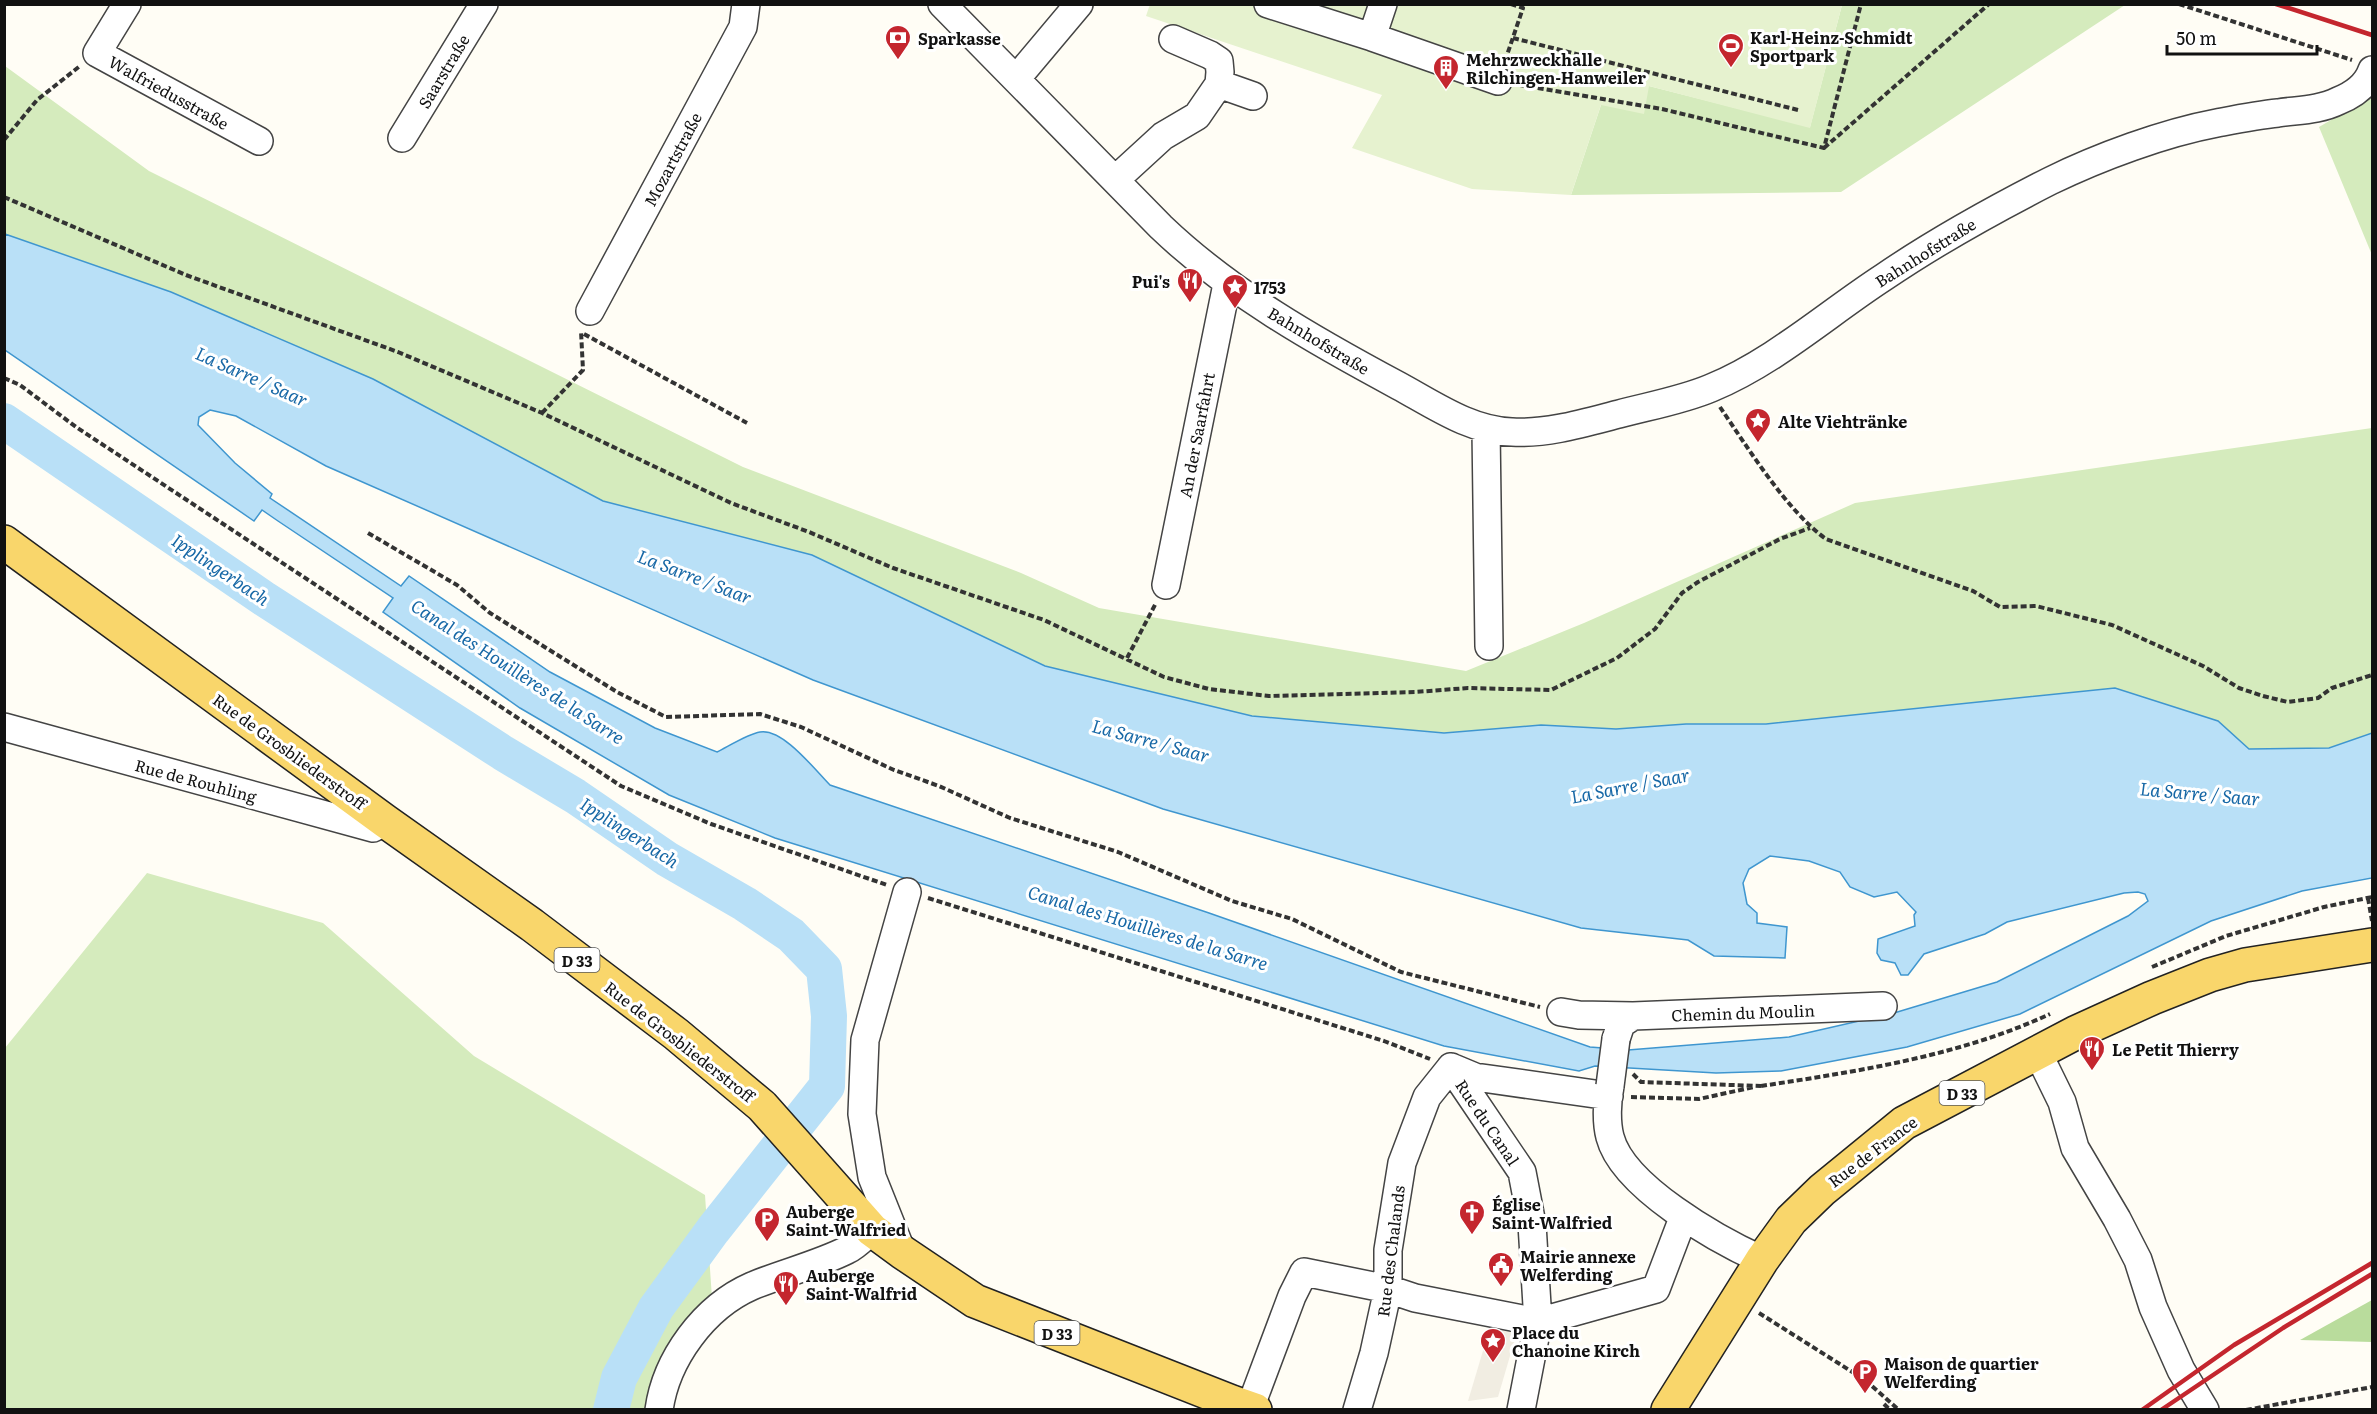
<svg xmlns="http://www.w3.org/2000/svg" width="2377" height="1414" font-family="Literata,serif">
<rect width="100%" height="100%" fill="#fffdf5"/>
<path fill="#d5ebbd" d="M1842,5H2125L1841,192L1571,195L1601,105L1649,86L1810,127Z
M5,66L149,171L743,467L1021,573L1099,608L1466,671L1584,623L1855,503L2372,428V733L2329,748L2249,749L2217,721L1686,724L1616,729L1541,725L1444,733L1252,716L1045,666L812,555L603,501L373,379L171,292L5,234Z
M2372,96V255L2319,127Z
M147,873L323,923L474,1056L705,1195L713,1313L659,1409L5,1410V1048Z"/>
<path fill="#b9dc9c" d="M2372,1300V1342L2300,1340Z"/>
<path fill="#e6f2cf" d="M1150,4L1842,5L1810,128L1649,86L1644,114L1601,105L1571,195L1472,189L1352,148L1382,95L1146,16Z"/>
<path fill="#f1ede2" d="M1491,1324L1517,1332L1498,1397L1468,1401Z"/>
<path fill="#b9e0f7" stroke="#3f96cf" stroke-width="1.5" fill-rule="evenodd" d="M5,234L171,292L373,379L603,501L812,555L1045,666L1252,716L1444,733L1541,725L1616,729L1686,724H1766L2115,688L2218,721L2249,749L2329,748L2372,733V878L2302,891L2211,921L2020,1014L1907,1047L1781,1071L1716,1073L1595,1066L1579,1071L1444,1046L775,838L669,795L520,708L383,612L393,598L278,521L262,510L254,521L5,350ZM210,410L236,416L326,466L813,680L1163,809L1581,928L1688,940L1714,956L1785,958L1787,927L1757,923V913L1747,904L1743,883L1749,869L1770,856L1809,861L1840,872L1850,887L1874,897L1897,892L1916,912L1914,915L1915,926L1878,939L1877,953L1881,960L1895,963L1901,975H1908L1924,954L1985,934L2007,922L2124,893L2138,892L2145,894L2148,901L2128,916L1997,982L1894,1013L1789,1037L1628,1050L1590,1047L1209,913L830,785C815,770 783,728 760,732C748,734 729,746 717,752L655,728L550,672L409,576L401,586L270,498L272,494L235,463L198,425L199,417Z"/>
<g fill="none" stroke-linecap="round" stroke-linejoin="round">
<path stroke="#b9e0f7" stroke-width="36" d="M4,421L263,598L503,753L575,796L667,859L745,904L791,935L824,969L829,1016L827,1086L713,1230L656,1308L619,1378L611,1410"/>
<defs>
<path id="minor" d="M127,4L97,53L259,141
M942,4L1161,227C1230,293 1315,341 1399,386C1434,405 1471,431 1512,432C1548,434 1584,423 1619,414C1649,406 1683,400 1711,388C1774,362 1827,314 1884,277C1937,241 1993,210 2050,181C2099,157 2164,133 2217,123C2238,119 2258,115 2278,113C2298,110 2320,110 2338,101C2353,95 2367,85 2372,70
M1268,4L1372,37L1498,81
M1372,37L1383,4
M1016,79L1079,4
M1219,84L1253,96
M402,138L484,4
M1115,180L1163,136L1197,116L1219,84L1220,72L1219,61L1210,55L1173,39
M590,311L743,27L746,4
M1486,429L1489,646
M1166,585L1227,284
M4,727L373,828L385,821
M1561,1012L1579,1015L1633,1016
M1616,1039L1621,1024L1633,1016L1883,1006
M2038,1053L2062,1102L2075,1148L2117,1219L2138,1260L2153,1307L2181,1370L2205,1410
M1451,1067L1522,1172L1532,1224L1538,1322L1521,1410
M1451,1067L1475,1077L1609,1096
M1610,1086C1607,1101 1606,1122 1610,1137C1623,1187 1718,1240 1762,1260
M902,1252L872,1177L862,1114L865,1040L907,892
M1250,1408L1292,1296L1304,1272L1388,1289L1415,1298L1538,1322L1656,1289L1683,1218
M659,1410C666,1359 704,1307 752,1286C783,1273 817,1265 847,1250C856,1246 864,1237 872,1230
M1357,1410L1374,1353L1388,1289V1250L1402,1163L1427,1097L1451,1067"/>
<path id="major" d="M4,542L385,821L532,925L676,1034L762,1106L872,1230L902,1252L975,1301L1232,1402L1255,1410
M1668,1410L1762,1260L1791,1220L1822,1190L1904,1123L2075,1033L2152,998L2210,975L2245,965L2372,945"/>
</defs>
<use href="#minor" stroke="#444" stroke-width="30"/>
<use href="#major" stroke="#222" stroke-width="36"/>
<path stroke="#333" stroke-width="4" stroke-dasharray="6 3" stroke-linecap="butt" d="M2179,4L2352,60
M1513,38L1798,110
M1505,61L1523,8L1511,4
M1520,85L1662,109L1824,148L1861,4
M4,140L37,100L80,66
M1824,148L1989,4
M4,197L186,275L398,352L542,413L731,503L809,532L893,568L1044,620L1164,677L1209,689L1269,696L1415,692L1468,688L1551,690L1617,658L1655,629L1682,593L1698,582L1780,539L1810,528
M584,334L747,423
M4,378L20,385L76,427L621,786L711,824L887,885
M1720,407C1748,448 1787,511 1826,539L1973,591L2000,607L2036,606L2112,625L2203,666L2239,688L2263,696L2288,702L2318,698L2332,688L2372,675
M542,413L583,370L581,331
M368,533L457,585L490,613L617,692L666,717L760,714L801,727L894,770L939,786L1010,818L1118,852L1232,901L1292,919L1401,972L1540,1007
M1127,658L1156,603
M928,898L1384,1041L1430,1059
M2368,898L2372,921
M2152,967L2226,936L2324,907L2372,897
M1633,1074L1641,1082L1761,1086
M1761,1086C1860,1071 1959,1056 2050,1014
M1631,1097L1699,1099L1754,1087
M1759,1313L1865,1380L1899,1410
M1884,1404L1890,1410
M2246,1410L2372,1387"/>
<use href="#minor" stroke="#fff" stroke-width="27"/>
<use href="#major" stroke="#f9d66b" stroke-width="33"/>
<path stroke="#c4262e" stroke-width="4.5" d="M2276,4L2372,35
M2142,1410L2234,1345L2372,1263
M2161,1410L2283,1328L2372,1274"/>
<defs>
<path id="minor-bridge" d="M1610,1086L1616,1039"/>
</defs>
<use href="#minor-bridge" stroke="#444" stroke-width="30" stroke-linecap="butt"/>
<use href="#minor-bridge" stroke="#fff" stroke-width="27"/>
</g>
<defs>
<symbol id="bank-pin" viewBox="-11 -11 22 30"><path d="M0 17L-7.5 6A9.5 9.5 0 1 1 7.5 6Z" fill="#c4262e" stroke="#fff"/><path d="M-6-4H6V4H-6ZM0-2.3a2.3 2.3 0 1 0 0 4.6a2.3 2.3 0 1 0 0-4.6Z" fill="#fff"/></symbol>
<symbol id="stadium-pin" viewBox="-11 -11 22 30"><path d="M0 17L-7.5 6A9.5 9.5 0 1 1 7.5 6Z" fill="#c4262e" stroke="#fff"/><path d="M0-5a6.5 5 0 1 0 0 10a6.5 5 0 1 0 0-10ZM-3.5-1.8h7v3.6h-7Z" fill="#fff"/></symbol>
<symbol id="building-pin" viewBox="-11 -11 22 30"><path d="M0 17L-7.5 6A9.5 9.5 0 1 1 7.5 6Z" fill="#c4262e" stroke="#fff"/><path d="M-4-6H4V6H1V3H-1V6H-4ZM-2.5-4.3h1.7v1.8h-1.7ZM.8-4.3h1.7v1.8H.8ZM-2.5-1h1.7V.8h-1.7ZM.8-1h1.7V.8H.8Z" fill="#fff"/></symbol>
<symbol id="restaurant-pin" viewBox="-11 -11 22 30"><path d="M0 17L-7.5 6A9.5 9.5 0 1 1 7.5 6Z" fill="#c4262e" stroke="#fff"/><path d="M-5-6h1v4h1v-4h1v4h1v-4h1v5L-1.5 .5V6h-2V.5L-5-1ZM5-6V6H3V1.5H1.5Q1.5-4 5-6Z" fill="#fff"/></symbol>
<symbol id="sight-pin" viewBox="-11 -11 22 30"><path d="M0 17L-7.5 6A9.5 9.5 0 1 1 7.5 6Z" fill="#c4262e" stroke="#fff"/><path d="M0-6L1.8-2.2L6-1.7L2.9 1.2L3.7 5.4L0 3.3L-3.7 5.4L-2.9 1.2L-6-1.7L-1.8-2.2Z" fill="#fff"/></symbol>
<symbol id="church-pin" viewBox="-11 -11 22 30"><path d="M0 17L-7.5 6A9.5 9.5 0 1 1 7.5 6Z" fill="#c4262e" stroke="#fff"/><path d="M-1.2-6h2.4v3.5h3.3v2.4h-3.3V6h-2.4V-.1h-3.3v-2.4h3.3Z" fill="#fff"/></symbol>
<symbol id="parking-pin" viewBox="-11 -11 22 30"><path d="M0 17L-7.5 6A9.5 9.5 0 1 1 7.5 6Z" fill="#c4262e" stroke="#fff"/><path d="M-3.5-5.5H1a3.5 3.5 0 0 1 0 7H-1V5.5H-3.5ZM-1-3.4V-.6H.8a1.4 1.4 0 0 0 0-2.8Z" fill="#fff"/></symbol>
<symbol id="civic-pin" viewBox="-11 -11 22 30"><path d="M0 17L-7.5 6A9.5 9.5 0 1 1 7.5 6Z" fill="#c4262e" stroke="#fff"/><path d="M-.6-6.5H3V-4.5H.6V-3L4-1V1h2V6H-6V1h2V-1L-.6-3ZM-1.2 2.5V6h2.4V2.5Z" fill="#fff"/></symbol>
</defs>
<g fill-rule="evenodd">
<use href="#bank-pin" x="883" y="23" width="30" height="40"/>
<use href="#stadium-pin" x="1716" y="31" width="30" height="40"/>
<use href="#building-pin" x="1431" y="53" width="30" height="40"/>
<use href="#restaurant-pin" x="1175" y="266" width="30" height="40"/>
<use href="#sight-pin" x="1220" y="272" width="30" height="40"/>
<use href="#sight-pin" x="1743" y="406" width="30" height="40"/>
<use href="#restaurant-pin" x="2077" y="1034" width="30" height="40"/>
<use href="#church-pin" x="1457" y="1198" width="30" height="40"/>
<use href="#parking-pin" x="752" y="1205" width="30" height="40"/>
<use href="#civic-pin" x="1486" y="1250" width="30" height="40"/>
<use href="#restaurant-pin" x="771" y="1269" width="30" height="40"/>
<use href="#sight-pin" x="1478" y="1326" width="30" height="40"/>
<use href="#parking-pin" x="1850" y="1357" width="30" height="40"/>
</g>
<g text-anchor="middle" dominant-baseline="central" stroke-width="6" stroke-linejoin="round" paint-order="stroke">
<g fill="#fff" stroke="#585858" stroke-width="1.5">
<rect x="554.5" y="948" width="45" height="24" rx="4.5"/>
<rect x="1939.5" y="1081" width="45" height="24" rx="4.5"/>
<rect x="1034.5" y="1321" width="45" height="24" rx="4.5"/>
</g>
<g font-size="15" font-weight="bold" fill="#111">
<text x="577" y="960">D 33</text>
<text x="1962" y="1093">D 33</text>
<text x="1057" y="1333">D 33</text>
</g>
<g font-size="16" font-weight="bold" fill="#111" stroke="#fff" text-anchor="start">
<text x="1750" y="37">Karl-Heinz-Schmidt<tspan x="1750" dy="18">Sportpark</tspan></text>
<text x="918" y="38">Sparkasse</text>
<text x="1466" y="59">Mehrzweckhalle<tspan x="1466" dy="18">Rilchingen-Hanweiler</tspan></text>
<text x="1170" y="281" text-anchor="end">Pui's</text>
<text x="1254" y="287">1753</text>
<text x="1778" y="421">Alte Viehtränke</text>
<text x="2112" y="1049">Le Petit Thierry</text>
<text x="1492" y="1204">Église<tspan x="1492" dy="18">Saint-Walfried</tspan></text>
<text x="786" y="1211">Auberge<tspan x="786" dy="18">Saint-Walfried</tspan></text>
<text x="1520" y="1256">Mairie annexe<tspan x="1520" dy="18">Welferding</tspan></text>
<text x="806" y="1275">Auberge<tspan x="806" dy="18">Saint-Walfrid</tspan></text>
<text x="1512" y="1332">Place du<tspan x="1512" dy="18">Chanoine Kirch</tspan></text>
<text x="1884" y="1363">Maison de quartier<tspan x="1884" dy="18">Welferding</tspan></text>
</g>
<g font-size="16" fill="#111" stroke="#fff">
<text transform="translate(443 71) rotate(-59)">Saarstraße</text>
<text transform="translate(169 92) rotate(29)">Walfriedusstraße</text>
<text transform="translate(672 159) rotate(-62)">Mozartstraße</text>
<text transform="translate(1925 252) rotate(-32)">Bahnhofstraße</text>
<text transform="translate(1319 340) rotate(31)">Bahnhofstraße</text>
<text transform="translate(1196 435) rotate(-79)">An der Saarfahrt</text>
<text transform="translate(290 751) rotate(36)">Rue de Grosbliederstroff</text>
<text transform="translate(196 780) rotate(15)">Rue de Rouhling</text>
<text transform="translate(1743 1012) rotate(-2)">Chemin du Moulin</text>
<text transform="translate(680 1041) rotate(38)">Rue de Grosbliederstroff</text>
<text transform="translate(1488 1122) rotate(56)">Rue du Canal</text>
<text transform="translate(1872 1151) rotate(-37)">Rue de France</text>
<text transform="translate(1390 1251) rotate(-83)">Rue des Chalands</text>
</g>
<g font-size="18" font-style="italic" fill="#1768a6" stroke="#fff">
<text transform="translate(252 376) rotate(24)">La Sarre / Saar</text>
<text transform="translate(221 569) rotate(34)">Ipplingerbach</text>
<text transform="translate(695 576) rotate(21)">La Sarre / Saar</text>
<text transform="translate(518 671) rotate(33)">Canal des Houillères de la Sarre</text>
<text transform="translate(1151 740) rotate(15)">La Sarre / Saar</text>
<text transform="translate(1630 785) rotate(-11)">La Sarre / Saar</text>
<text transform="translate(2200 793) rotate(5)">La Sarre / Saar</text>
<text transform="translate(630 832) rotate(33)">Ipplingerbach</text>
<text transform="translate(1148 927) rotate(17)">Canal des Houillères de la Sarre</text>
</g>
</g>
<rect width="2377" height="1414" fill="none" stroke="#111111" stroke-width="12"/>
<path d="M2167 45v9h150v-9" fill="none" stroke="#111111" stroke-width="3"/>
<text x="2176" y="45" font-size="18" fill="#111111" stroke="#ffffff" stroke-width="4.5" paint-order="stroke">50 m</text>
</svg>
